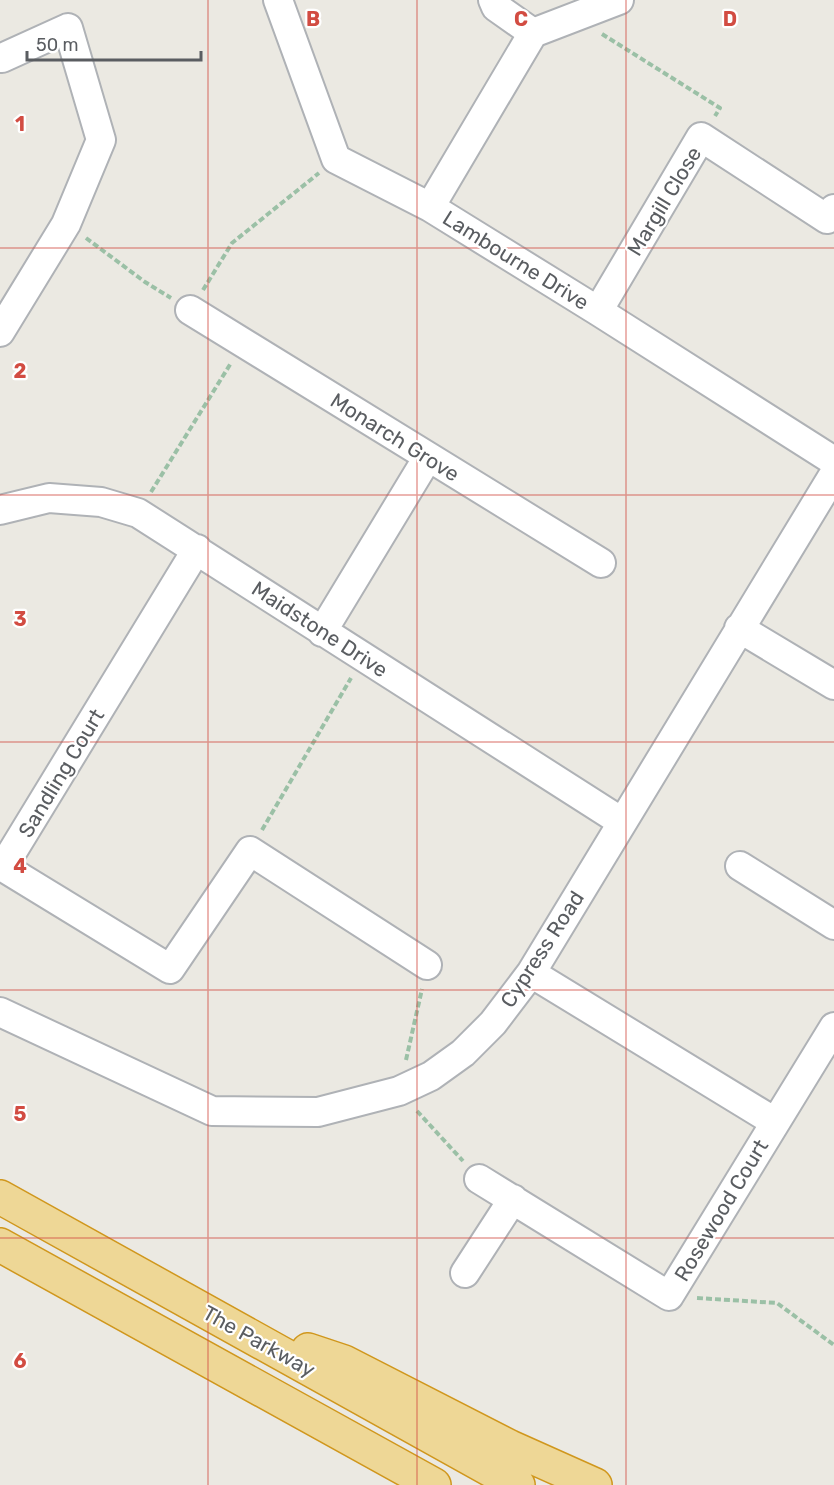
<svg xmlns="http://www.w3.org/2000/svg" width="834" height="1485" font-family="Rubik,sans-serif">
<rect width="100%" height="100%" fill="#ebe9e2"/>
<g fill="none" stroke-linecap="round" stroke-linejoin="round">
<defs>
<path id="minor" d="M278,0L336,159L430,207L598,311L834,461
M493,0L496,7L533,33
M430,207L533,33L619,0
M190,310L601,563
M598,311L701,137L827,219L834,209
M0,332L66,224L101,140L68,28L2,58
M0,510L49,498L101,502L138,513L622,822
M197,549L3,867L170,969L250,851L427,965
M739,628L834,685
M322,632L428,457
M740,866L834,925
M531,973L775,1122
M0,1012L212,1111L318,1112L399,1091L431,1076L463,1053L493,1023L531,973L834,474
M479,1179L669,1296L834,1027
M465,1273L513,1199"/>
<path id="highway" d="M0,1197L518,1485
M0,1245L434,1485
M308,1350L344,1362L510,1447L595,1485"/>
</defs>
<use href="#minor" stroke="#afb2b6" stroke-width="32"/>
<use href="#highway" stroke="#d0971d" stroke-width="36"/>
<path stroke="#9bc0a6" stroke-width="4" stroke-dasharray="6 3" stroke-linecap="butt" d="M602,34L720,108L715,116
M86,238L145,282L171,298
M203,290L232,243L319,173
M151,492L231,363
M262,830L351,678
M406,1060L422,989
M417,1111L463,1161
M697,1298L777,1303L834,1345"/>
<use href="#minor" stroke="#fff" stroke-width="28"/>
<use href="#highway" stroke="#eed796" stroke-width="33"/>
</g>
<path fill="none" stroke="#d24c42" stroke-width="1.5" stroke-opacity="0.55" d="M208,0V1485M417,0V1485M626,0V1485M0,248H834M0,495H834M0,742H834M0,990H834M0,1238H834"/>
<g text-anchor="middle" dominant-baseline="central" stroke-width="4.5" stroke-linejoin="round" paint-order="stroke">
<g font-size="21" fill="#5a5d61" stroke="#fff">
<text transform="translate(664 201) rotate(-59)">Margill Close</text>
<text transform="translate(516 260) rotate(32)">Lambourne Drive</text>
<text transform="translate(395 437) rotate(32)">Monarch Grove</text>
<text transform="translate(320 629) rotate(33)">Maidstone Drive</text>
<text transform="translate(61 773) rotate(-59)">Sandling Court</text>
<text transform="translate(542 949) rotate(-57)">Cypress Road</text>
<text transform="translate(721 1210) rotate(-59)">Rosewood Court</text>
<text transform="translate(259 1341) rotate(29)">The Parkway</text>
</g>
</g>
<g font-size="20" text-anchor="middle" font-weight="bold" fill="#d24c42" stroke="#fff" stroke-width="4.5" stroke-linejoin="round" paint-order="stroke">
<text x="313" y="26">B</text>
<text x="521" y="26">C</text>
<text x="730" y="26">D</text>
<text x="20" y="131">1</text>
<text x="20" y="378">2</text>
<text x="20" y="626">3</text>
<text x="20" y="873">4</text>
<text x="20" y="1121">5</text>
<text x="20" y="1368">6</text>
</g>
<path d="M27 51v9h174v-9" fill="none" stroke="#5a5d61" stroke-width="3"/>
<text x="36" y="51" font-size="18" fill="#5a5d61" stroke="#ffffff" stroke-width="4.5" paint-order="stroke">50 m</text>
</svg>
